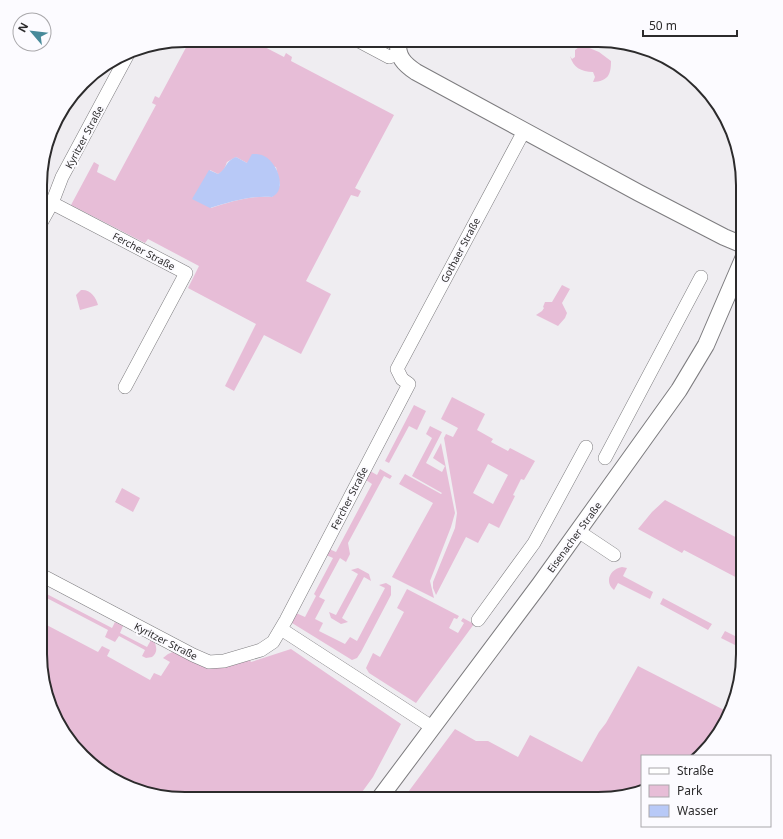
<svg xmlns="http://www.w3.org/2000/svg" width="783" height="839" font-family="'Noto Sans',sans-serif">
<rect width="100%" height="100%" fill="#efedf1"/>
<path fill="#e7bdd7" fill-rule="evenodd" d="M190,40H251L284,57L286,53L292,57L291,61L394,115L355,188L361,191L358,197L351,195L306,281L331,294L301,354L264,335L234,391L225,386L256,324L188,288L199,266L148,239L145,243L71,205L94,162L99,165L97,172L115,181L156,105L152,103L155,96L159,98ZM236,157L247,163L276,167L280,185L272,197C252,195 230,202 211,208L210,170L218,174C224,172 225,167 227,162Z
M582,45L599,52L611,61C611,75 608,81 593,82L595,77L593,72C581,72 573,67 570,56L572,59L575,57V50Z
M562,285L570,289L562,303L567,313L565,318L558,326L536,315L542,311L544,308L543,307L545,302H552Z
M81,290C90,289 96,297 98,305L80,310L76,295Z
M452,397L485,414L477,430L493,439L491,442L508,451L510,448L535,461L524,480L521,479L513,495L515,496L499,528L489,523L478,543L466,537L436,595L433,588V582L455,528L457,513L444,438L446,434L453,437L458,428L441,419ZM488,464L508,475L493,504L473,493Z
M414,405L426,411L417,430L409,426L389,463L385,461Z
M430,426L442,432L426,463L442,472L445,466L433,458L441,443L455,513L451,527L430,581L434,598L392,577L433,503L399,484L405,474L441,494L442,493L412,476L432,438L426,434Z
M380,469L392,476L390,479L384,476L348,543L350,554L346,562L340,558L319,597L325,600L315,619L323,623L319,631L345,644L350,637L357,641L385,588L379,585L386,583L391,586V595L361,652L357,658L352,660L292,623L296,613L305,617L316,596L314,594L333,558L326,555L329,549L336,552L372,484L366,480L370,471L377,475Z
M122,488L140,498L133,512L115,502Z
M665,500L743,541V581L684,550L682,553L638,529L652,512Z
M622,567L627,568L623,576L653,592L650,599L618,583L614,590C604,582 610,569 622,567Z
M358,568L369,574L371,581L364,577L342,618L348,622L341,624L331,618L329,612L336,615L358,574L351,570Z
M407,589L459,616L457,619L454,618L449,628L458,633L464,623L461,621L463,618L474,624L416,703L369,673L366,668L373,653L380,657L404,612L397,608Z
M41,591L112,628L115,622L123,626L120,633L147,647L151,640L155,643C157,649 157,653 152,657L146,658L142,656L145,650L119,636L115,642L105,637L108,630L41,595Z
M663,598L712,624L708,630L660,604Z
M41,622L98,652L102,646L110,650L107,656L150,680L154,673L161,676L170,662L163,658L168,654L173,652L202,666L211,668L249,659L251,662L291,649L401,724L373,777L357,799H176L113,780L65,735L40,663Z
M725,631L743,640V649L721,638Z
M638,666L728,712L724,726L696,756H642V787L607,799H403L455,729L476,741H488L518,757L530,735L582,762L599,732L606,723Z"/>
<path fill="#b8c9f7" d="M252,154C256,154 261,154 264,156C275,161 285,182 277,193C276,194 274,196 272,197C252,195 230,202 210,208L192,199L209,170L218,174C227,169 225,161 236,157L247,163Z"/>
<g fill="none" stroke-linecap="round" stroke-linejoin="round">
<defs>
<path id="minor" d="M357,40L389,57L399,54
M52,203L186,273L125,387
M42,221L52,203L62,177L128,54
M605,458L701,277
M578,531L614,555
M41,575L193,655L209,662L224,661L261,650L273,642L286,620L409,384L402,379L397,369L524,131
M478,620L534,543L586,447
M281,629L432,727"/>
<path id="tertiary" d="M398,41C397,57 404,64 416,72L639,193L724,237L743,245
M379,799L540,584L679,390L706,345L743,259"/>
</defs>
<use href="#minor" stroke="#7d7c7f" stroke-width="14"/>
<use href="#tertiary" stroke="#7d7c7f" stroke-width="18"/>
<use href="#minor" stroke="#fff" stroke-width="13"/>
<use href="#tertiary" stroke="#fff" stroke-width="16"/>
</g>
<g text-anchor="middle" dominant-baseline="central" stroke-width="4" stroke-linejoin="round" paint-order="stroke">
<g font-size="10" fill="#2c2b2c" stroke="#fcfbff">
<text transform="translate(84 137) rotate(-62)">Kyritzer Straße</text>
<text transform="translate(460 250) rotate(-62)">Gothaer Straße</text>
<text transform="translate(144 251) rotate(28)">Fercher Straße</text>
<text transform="translate(349 498) rotate(-63)">Fercher Straße</text>
<text transform="translate(574 537) rotate(-54)">Eisenacher Straße</text>
<text transform="translate(166 641) rotate(27)">Kyritzer Straße</text>
</g>
</g>
<path d="M0 0H783V839H0ZM185 47H598A138 138 0 0 1 736 185V654A138 138 0 0 1 598 792H185A138 138 0 0 1 47 654V185A138 138 0 0 1 185 47Z" fill="#fcfbff" fill-rule="evenodd"/>
<path fill="none" stroke="#2c2b2c" stroke-width="2" d="M185 47H598A138 138 0 0 1 736 185V654A138 138 0 0 1 598 792H185A138 138 0 0 1 47 654V185A138 138 0 0 1 185 47Z"/>
<rect x="641" y="755" width="130" height="72" fill="#fcfbff" stroke="#a9a8ab"/>
<rect x="649" y="768" width="20" height="6" fill="#ffffff" stroke="#a9a8ab"/>
<text x="677" y="775" font-size="12" fill="#2c2b2c">Straße</text>
<rect x="649" y="785" width="20" height="12" fill="#e7bdd7" stroke="#a9a8ab"/>
<text x="677" y="795" font-size="12" fill="#2c2b2c">Park</text>
<rect x="649" y="805" width="20" height="12" fill="#b8c9f7" stroke="#a9a8ab"/>
<text x="677" y="815" font-size="12" fill="#2c2b2c">Wasser</text>
<g transform="translate(32 32) rotate(298)"><circle r="19" fill="#fcfbff" stroke="#a9a8ab"/>
<path d="M0-3L7 15L0 10L-7 15Z" fill="#478a9a"/>
<text y="-6" font-size="11" font-weight="bold" text-anchor="middle" fill="#2c2b2c">N</text>
</g>
<path d="M643 30v6h94v-6" fill="none" stroke="#2c2b2c" stroke-width="2"/>
<text x="649" y="30" font-size="12" fill="#2c2b2c" stroke="#fcfbff" stroke-width="3" paint-order="stroke">50 m</text>
</svg>
